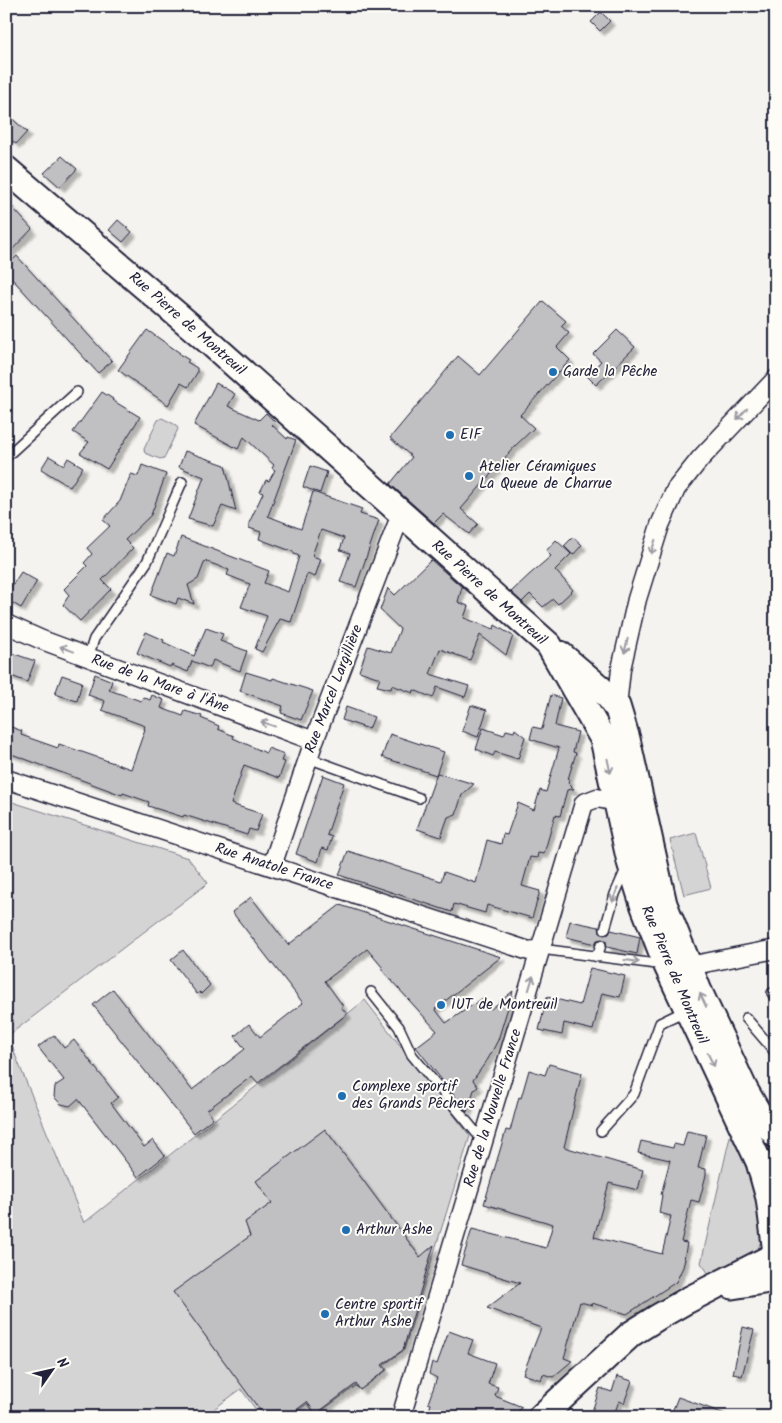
<svg xmlns="http://www.w3.org/2000/svg" width="782" height="1423" font-family="Kalam,sans-serif">
<defs>
<filter id="shadow"><feDropShadow dx="4.5" dy="4.5" stdDeviation="1" flood-color="#0004"/></filter>
</defs>
<rect width="100%" height="100%" fill="#f4f3ef"/>
<filter id="ink" filterUnits="userSpaceOnUse"><feTurbulence type="fractalNoise" baseFrequency=".02" numOctaves="2"/><feDisplacementMap in="SourceGraphic" scale="10" xChannelSelector="R" yChannelSelector="G"/><feConvolveMatrix kernelMatrix="1 2 1 2 8 2 1 2 1" color-interpolation-filters="sRGB"/></filter>
<g filter="url(#ink)">
<path fill="#d5d4d5" stroke="#7c7b88" d="M162,418L176,425L178,429L164,458L160,459L145,453L144,449L158,420Z
M6,800L188,858L208,883L9,1035L16,1057L84,1223L365,1000L470,1136L404,1350L384,1365L387,1370L360,1390L356,1386L316,1415L307,1404L289,1417H261L241,1389L203,1417H6Z
M696,833L711,888L684,895L670,840Z
M731,1132C742,1157 776,1230 755,1253C750,1258 717,1270 709,1274L701,1263Z"/>
<path fill="#c0bfc2" stroke="#22223b" filter="url(#shadow)" d="M601,12L610,21L600,31L591,22Z
M6,113L27,132L16,144L6,136Z
M62,156L77,169L60,187L44,173Z
M6,200L32,229L6,256Z
M118,220L132,232L123,242L109,230Z
M17,256L112,361L98,373L6,272V266Z
M543,301L566,321L561,326L569,333L557,347L570,360L520,415L534,428L515,446L461,509L478,524L469,534L443,514L434,523L390,484L412,457L390,438L458,356L480,375Z
M147,330L180,353L179,354L189,360L187,362L197,368V373L188,387L181,383L168,405L118,370Z
M617,330L635,347L596,385L587,376L601,361L593,354Z
M216,383L235,394L228,406L259,420L266,413L275,422L272,425L287,439L288,437L296,440L268,516L301,529L313,492L362,509L360,514L379,520L356,587L340,582L350,553L340,550L344,538L321,530L312,556L321,559L315,577L307,574L291,622L280,619L262,652L255,649L267,616L241,607L250,584L227,575L229,570L205,561L198,579L188,585L194,604L178,598L176,604L151,595L167,553L174,556L181,537L269,571L264,583L288,592L299,556L294,554V552L259,539L261,532L249,528V523L263,493L260,492L266,480L269,481L275,470L272,468L274,465L244,437L238,449L194,425Z
M102,392L113,399L112,400L140,417L107,469L80,453L89,442L73,432Z
M185,451L225,465L236,511L222,506L213,526L188,519L204,477L179,467Z
M49,456L64,465L68,458L83,467L70,487L41,469Z
M142,465L166,474L151,515L125,540L133,548L102,580L111,589L80,621L63,605L69,595L64,589L87,566L84,563L92,554L87,548L110,526L103,520L120,501L131,474L138,476Z
M310,466L327,472L320,493L303,487Z
M573,537L582,545L573,555L564,546Z
M556,540L571,554L555,570L573,590L558,604L553,599L543,607L530,594L522,602L511,592L529,575L551,556L546,551Z
M431,560L462,587L458,602L468,606L464,618L494,629L495,625L513,636L506,655L480,635L470,660L440,649L430,674L469,686L465,697L437,687L433,698L414,690L413,693L392,685L391,689L377,686L380,678L359,671L368,646L391,653L400,629L380,610L388,588L395,595Z
M21,572L37,581L21,608L6,599V595Z
M206,628L223,634L220,641L247,651L240,671L213,660L210,668L192,661L188,672L171,665L170,667L137,653L146,632L164,640L163,642L194,656Z
M6,651L35,661L27,682L6,674Z
M246,672L272,680L273,678L313,691L301,720L281,713L283,706L240,691Z
M95,674L112,681L109,690L141,701L143,697L150,700L152,695L164,700L161,708L183,716L185,711L202,716L201,718L219,726L218,729L234,736L233,738L266,753L268,748L284,754L281,761L285,762L279,778L244,765L231,804L262,814L256,831L249,829L247,835L184,815L183,817L148,806L149,802L123,793L122,795L6,752V725L22,731L21,735L58,748L59,744L131,769L145,729H144L145,726L102,710L105,701L88,695Z
M62,675L82,682L77,701L55,694Z
M551,695L561,698L555,726L578,732L573,752L576,753L568,779H570L568,783L574,789L567,790L560,816L555,815L544,854L538,853L537,858L530,857L522,886L540,891L532,918L487,905L485,913L454,904L452,912L339,875L348,851L441,881L444,872L476,883L487,840L501,844L503,834L507,835L518,803L534,810L540,790L546,792L559,748L530,739L533,727L542,729Z
M471,705L487,710L478,737L462,731Z
M346,707L374,717L369,729L342,720Z
M483,728L504,735L506,730L514,732L515,729L525,737L518,759L495,752L493,756L476,749Z
M390,734L444,752L436,775L382,757Z
M437,773L474,784L462,795L456,814L448,817L441,837L417,829Z
M323,775L344,783L327,835L332,837L328,850L322,848L318,862L296,854Z
M251,897L288,945L340,905L501,957L435,1009L446,1023L483,998L491,1009L513,991L498,1040L488,1059L473,1080L478,1087L474,1090L467,1112L416,1047L437,1031L381,969L383,968L367,949L325,981L343,1006L341,1007L347,1014L258,1083L252,1076L207,1110L213,1118L194,1133L93,1005L113,989L192,1090L245,1049L235,1036L249,1024L260,1037L303,1003L232,912Z
M570,921L599,927L600,933L604,935L609,934L611,930L640,937L637,954L607,947L606,941L602,939L597,940L595,944L566,937Z
M183,950L210,985L201,994L200,992L197,994L171,960Z
M590,968L625,976L620,997L602,993L593,1030L564,1023L562,1035L539,1030L547,997L580,1005Z
M54,1035L64,1048L74,1040L118,1097L111,1103L144,1147L153,1140L165,1156L138,1177L78,1099L70,1106L61,1104L54,1097L55,1086L64,1080L38,1047Z
M549,1064L582,1073L564,1147L643,1170L638,1190L609,1183L594,1237L662,1254L671,1216L659,1213L662,1195H661L670,1160L638,1153L641,1141L673,1148L674,1144L683,1146L687,1131L706,1135L698,1168L706,1169V1175L699,1202L691,1200L681,1242L687,1243L684,1259H685L683,1267L676,1282L627,1314L592,1303V1305L580,1302L564,1358L572,1361L553,1377L543,1374L541,1380L523,1374L541,1328L487,1308L520,1283L461,1265L472,1229L546,1248L553,1224L484,1204L506,1130L510,1131L519,1097L521,1098L529,1070L545,1075Z
M325,1129L420,1257L434,1245L403,1350L382,1365L386,1370L360,1390L356,1384L316,1414L307,1402L287,1417H265L173,1292L250,1236L245,1222L272,1203L256,1181Z
M743,1327L754,1330L742,1376L733,1374Z
M449,1331L473,1340L468,1353L495,1363L488,1384L498,1387L495,1396L522,1407L512,1417H427L431,1404L428,1403L437,1378L429,1374L432,1362L437,1364Z
M617,1376L632,1381L624,1403L619,1401L613,1417H590L600,1388L612,1392Z
M678,1397L728,1415V1417H670Z"/>
<g fill="none" stroke-linecap="round" stroke-linejoin="round">
<defs>
<path id="lane" d="M6,457L77,392
M88,657L94,639L147,562L182,482
M308,758L419,798
M605,929L615,894L626,869
M541,949L664,965
M597,957L601,945
M371,992L399,1027L412,1055L483,1141
M772,993L776,999
M746,1018L776,1053
M601,1131L634,1094L660,1023L687,1010"/>
<path id="street" d="M6,624L42,640L314,741
M610,706H617L621,669L637,599L660,525L676,489L700,459L776,379
M6,779L529,951L541,949
M272,866L314,741L401,514
M689,966L776,949
M401,1417L584,803L597,798L617,802"/>
<path id="secondary" d="M6,169L207,340L549,645L603,739L630,862L643,904L667,966L759,1162L769,1198L776,1253
M560,654L600,688L617,706L627,739L664,904L698,989L745,1090L760,1116L776,1135
M732,1286L776,1279
M541,1417L631,1334L658,1317L686,1301L776,1255"/>
</defs>
<use href="#lane" stroke="#22223b" stroke-width="12"/>
<use href="#street" stroke="#22223b" stroke-width="21"/>
<use href="#secondary" stroke="#22223b" stroke-width="29"/>
<use href="#lane" stroke="#fdfcf7" stroke-width="9"/>
<use href="#street" stroke="#fdfcf7" stroke-width="18"/>
<use href="#secondary" stroke="#fdfcf7" stroke-width="25"/>
</g>
<defs><path id="oneway-shaft" d="M-6 0H5M1.5-3L5.5 0L1.5 3" fill="none" stroke-width="1.6" stroke-linecap="round" stroke-linejoin="round" transform="scale(1.25)"/></defs>
<g stroke="#9a9aa2">
<use href="#oneway-shaft" transform="translate(742 414) rotate(133)"/>
<use href="#oneway-shaft" transform="translate(653 547) rotate(108)"/>
<use href="#oneway-shaft" transform="translate(626 646) rotate(103)"/>
<use href="#oneway-shaft" transform="translate(67 649) rotate(-160)"/>
<use href="#oneway-shaft" transform="translate(268 724) rotate(-160)"/>
<use href="#oneway-shaft" transform="translate(609 766) rotate(78)"/>
<use href="#oneway-shaft" transform="translate(615 895) rotate(110)"/>
<use href="#oneway-shaft" transform="translate(632 961) rotate(7)"/>
<use href="#oneway-shaft" transform="translate(531 983) rotate(-73)"/>
<use href="#oneway-shaft" transform="translate(703 1000) rotate(-115)"/>
<use href="#oneway-shaft" transform="translate(711 1060) rotate(64)"/>
</g>
</g>
<g fill="#1f6fb2" stroke="#fdfcf7" stroke-width="2">
<circle cx="553" cy="372" r="5"/>
<circle cx="450" cy="435" r="5"/>
<circle cx="469" cy="476" r="5"/>
<circle cx="441" cy="1005" r="5"/>
<circle cx="342" cy="1096" r="5"/>
<circle cx="346" cy="1230" r="5"/>
<circle cx="325" cy="1314" r="5"/>
</g>
<g text-anchor="middle" dominant-baseline="central" stroke-width="4" stroke-linejoin="round" paint-order="stroke">
<g font-size="15" fill="#22223b" stroke="#fdfcf7">
<text transform="translate(187 324) rotate(41)">Rue Pierre de Montreuil</text>
<text transform="translate(489 593) rotate(42)">Rue Pierre de Montreuil</text>
<text transform="translate(160 684) rotate(20)">Rue de la Mare à l'Âne</text>
<text transform="translate(334 689) rotate(-69)">Rue Marcel Largillière</text>
<text transform="translate(274 867) rotate(18)">Rue Anatole France</text>
<text transform="translate(674 975) rotate(67)">Rue Pierre de Montreuil</text>
<text transform="translate(493 1108) rotate(-73)">Rue de la Nouvelle France</text>
</g>
<g font-size="15" fill="#22223b" stroke="#fdfcf7" text-anchor="start">
<text x="563" y="372">Garde la Pêche</text>
<text x="460" y="435">EIF</text>
<text x="479" y="467">Atelier Céramiques<tspan x="479" dy="17">La Queue de Charrue</tspan></text>
<text x="451" y="1005">IUT de Montreuil</text>
<text x="352" y="1087">Complexe sportif<tspan x="352" dy="17">des Grands Pêchers</tspan></text>
<text x="356" y="1230">Arthur Ashe</text>
<text x="335" y="1305">Centre sportif<tspan x="335" dy="17">Arthur Ashe</tspan></text>
</g>
</g>
<rect width="782" height="1423" fill="none" stroke="#fdfcf7" stroke-width="25"/>
<rect x="12" y="12" width="757" height="1398" fill="none" stroke="#22223b" stroke-width="2" filter="url(#ink)"/>
<g transform="translate(52 1370) rotate(56)" stroke="#fdfcf7" stroke-width="4" paint-order="stroke">
<path d="M0-4L9 19L0 12L-9 19Z" fill="#22223b"/>
<text y="-8" font-size="14" font-weight="bold" text-anchor="middle" fill="#22223b">N</text>
</g>
</svg>
